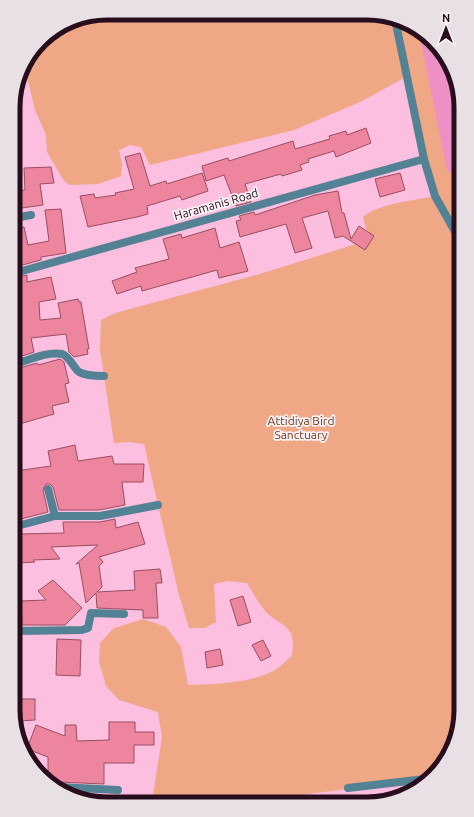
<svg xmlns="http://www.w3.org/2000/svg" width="474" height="817" font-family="Ubuntu,sans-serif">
<rect width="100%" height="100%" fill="#fcbfdf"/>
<path fill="#f0a785" d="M107,13L385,15L429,36L456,76L461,717L441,767L425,779L285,797L283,801L152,802L162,737L158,712L119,700L106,686L99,662L100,643L114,628L143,619L166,627L181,647L188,685C218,684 248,684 275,670C281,667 286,660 292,656C296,623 285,630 266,612C259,604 253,593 247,583L228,581L214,584L216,622L204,628H189L178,591L144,444L130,442L114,443L100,349L101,320L115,313L263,273L369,240L363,217C377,204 416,200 435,196L406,77L360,102L294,130L150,165L141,147L130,145L119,150L122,165L121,176L98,184L70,185L64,181L47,152L46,135L35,110L24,64L45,36L71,20Z"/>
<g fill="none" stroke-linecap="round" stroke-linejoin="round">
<path stroke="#ed90c5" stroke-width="22" d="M432,41L457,164"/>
</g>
<path fill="#ec859d" stroke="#994e61" d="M366,128L371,143L336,157L334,151L308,159L309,162L300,165L302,170L282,176L281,174L245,184L251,202L236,206L224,175L206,181L202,166L228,158L229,161L293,141L295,149L330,139L329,136L346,131L347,135Z
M140,153L150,186L166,181L167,184L202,173L208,191L182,200L180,196L147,206L148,214L137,217L88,227L80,196L94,194L95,198L116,195L115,193L134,189L125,157Z
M51,167L54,183L40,184L43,205L15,209L14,191L25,190L24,168Z
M400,173L405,190L380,197L375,179Z
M338,191L342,213H344L351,239L359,226L374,236L365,250L343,236L335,238L328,211L302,218L312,248L295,253L286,224L240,237L236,221L241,220L239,216L254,212L255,215L315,195Z
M61,209L66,253L41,257V260L15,267V229L24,227L28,245L49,241L45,210Z
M215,228L220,248L239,242L248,271L219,278L217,270L142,291L141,286L117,294L112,281L137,272L135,268L169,259L163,239L181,234L182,238Z
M27,275V282L51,277L56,299L39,302L40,320L61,318L58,303L78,299L79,302H81L89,349H87L88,354L74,357L69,352L66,334L31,338L34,352L16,358L15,278Z
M60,359L64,362L69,383L65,384L69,402L52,406L54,414L16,425V369L37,363L38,365Z
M75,445L78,461L112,456L114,464H144L143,482H122L125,505L99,510H59L53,487L50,484H46L43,490L48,512L17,520L16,471L51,466L48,451Z
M115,519L116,528L138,522L145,544L99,557L103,562L99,566L102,587L97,592L135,590L134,571L160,569L162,583H156L158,618H143V610L97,608L96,593L86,603L79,563L76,564L98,545L51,547L60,559L33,560L35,562L20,563L18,534L64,533L63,522H100Z
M53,580L82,608L65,625H22L21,601L46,600L38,591Z
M243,596L251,622L238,626L230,600Z
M57,639L81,640L80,676L56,675Z
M263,640L271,656L261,661L252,645Z
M220,649L223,665L207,668L205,652Z
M19,699H35V720L19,721Z
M109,722H135V732H154V745H134V763H104V784L58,782L51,784L48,782V757L27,749L36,725L65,736V725H76L77,741L109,740Z
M72,793L101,795V803H94Z"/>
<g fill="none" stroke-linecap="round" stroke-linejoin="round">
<path stroke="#548295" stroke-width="8" d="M395,19L424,159
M15,218L31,215
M15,273L424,159L435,196L457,235
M16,364C29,360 48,351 62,354C70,357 73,367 79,372C86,376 97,376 104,376
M48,489L55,516
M17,526L55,516H100L158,505
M17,631L82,630L88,628L91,613L124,614
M58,787L118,790
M348,788L425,779"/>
</g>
<g text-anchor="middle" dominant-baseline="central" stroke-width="3.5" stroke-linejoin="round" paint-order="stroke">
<g font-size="12" fill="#280d1d" stroke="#faf2f6">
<text transform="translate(216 204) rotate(-16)">Haramanis Road</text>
</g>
<g font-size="12" fill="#743718" stroke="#faf2f6">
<text x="301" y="420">Attidiya Bird<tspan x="301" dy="14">Sanctuary</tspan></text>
</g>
</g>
<path d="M0 0H474V817H0ZM107 20H367A87 87 0 0 1 454 107V710A87 87 0 0 1 367 797H107A87 87 0 0 1 20 710V107A87 87 0 0 1 107 20Z" fill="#e9e0e5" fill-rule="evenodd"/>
<path fill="none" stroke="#280d1d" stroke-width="5" d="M107 20H367A87 87 0 0 1 454 107V710A87 87 0 0 1 367 797H107A87 87 0 0 1 20 710V107A87 87 0 0 1 107 20Z"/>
<g transform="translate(446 28)" stroke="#faf2f6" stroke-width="3" paint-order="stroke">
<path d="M0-3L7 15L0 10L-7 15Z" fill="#280d1d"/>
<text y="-6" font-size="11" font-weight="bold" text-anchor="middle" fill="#280d1d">N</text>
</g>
</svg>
